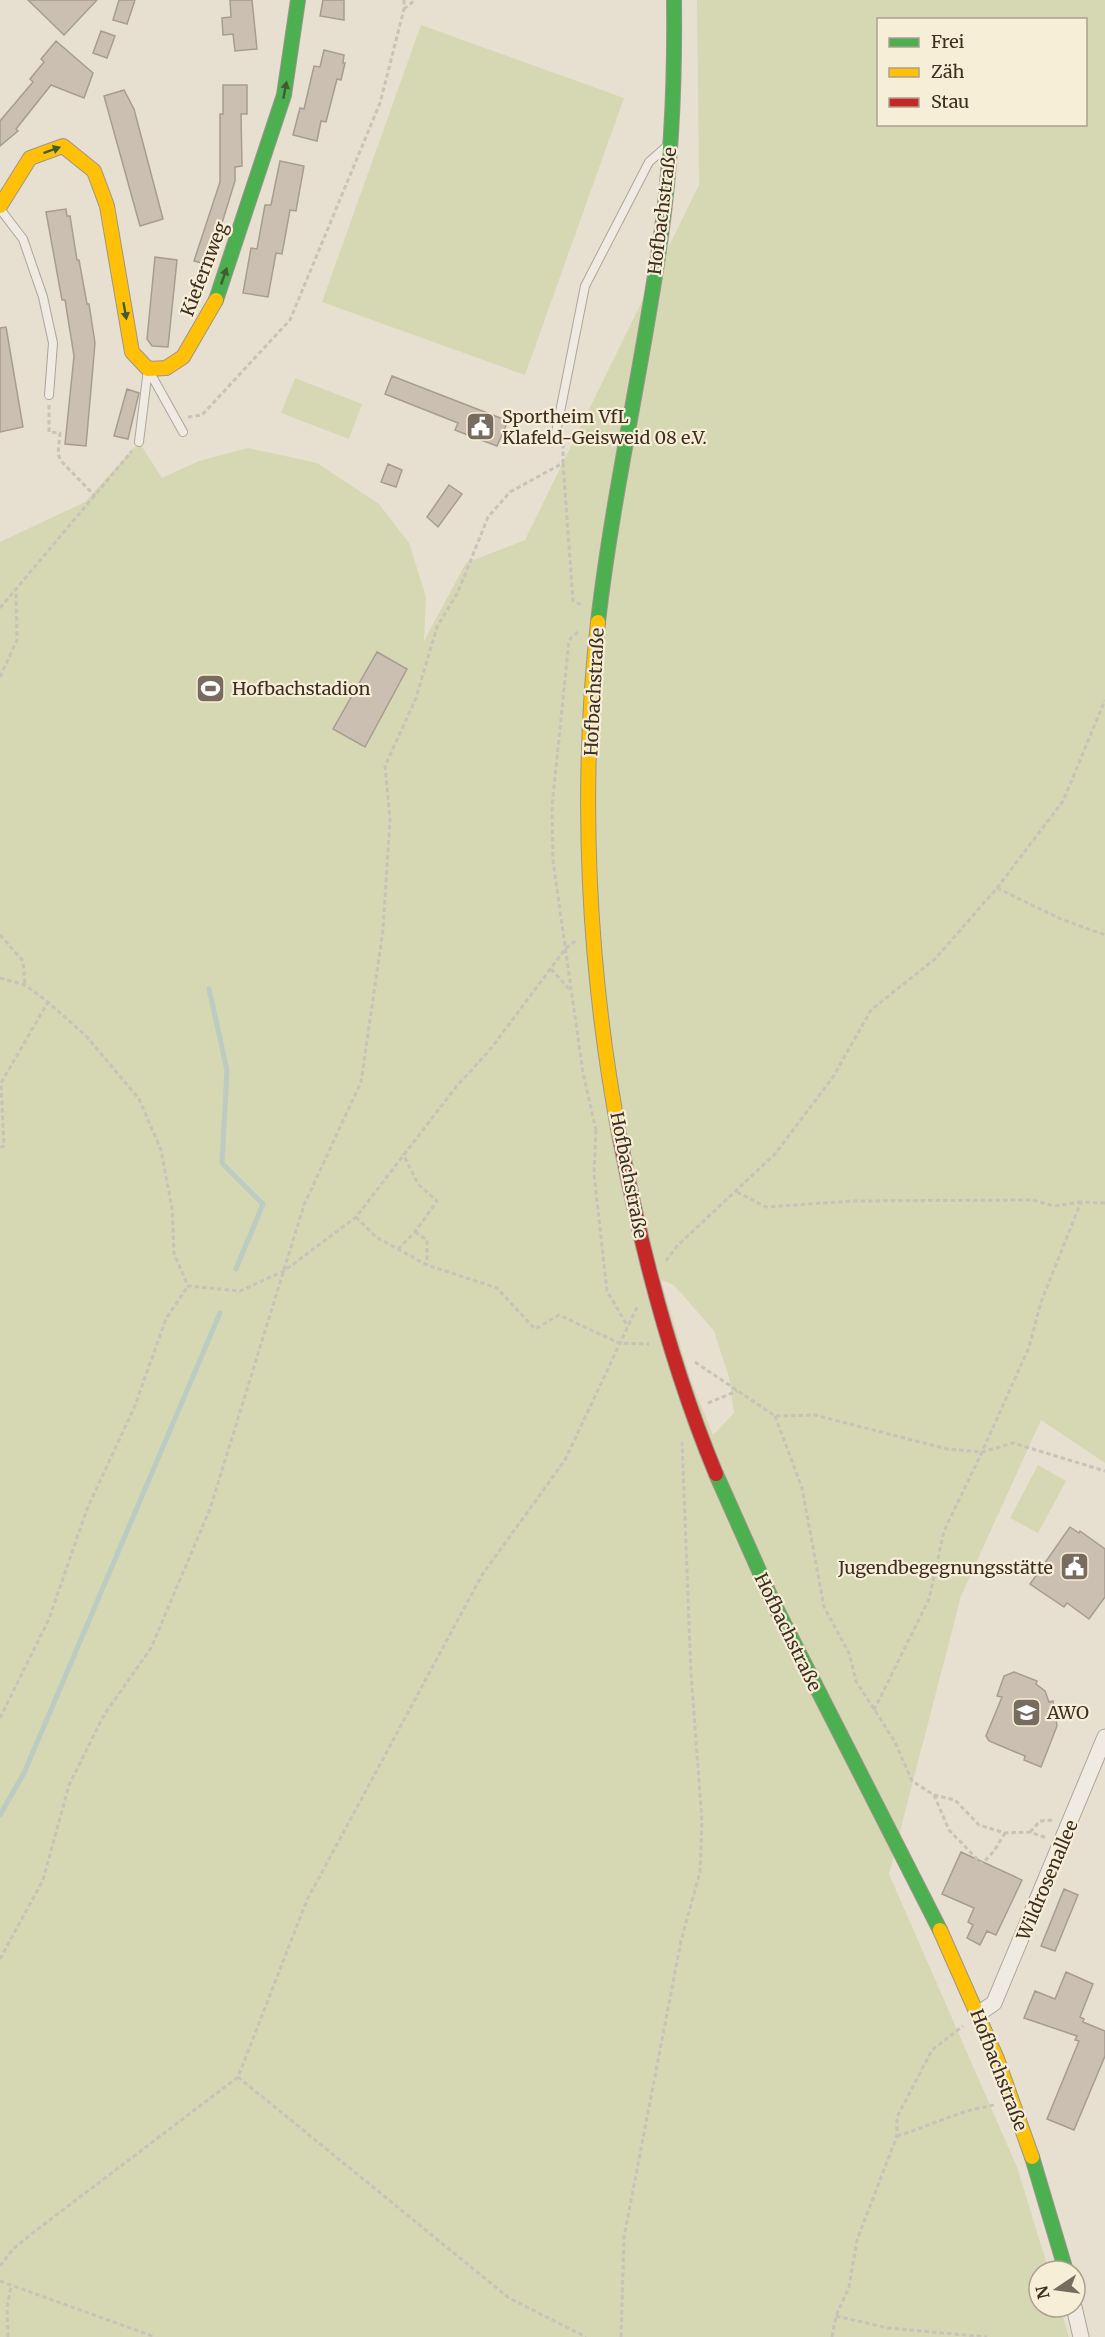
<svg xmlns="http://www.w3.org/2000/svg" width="1105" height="2337" font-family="Merriweather,serif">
<rect width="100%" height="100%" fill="#e7e0d1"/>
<path fill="#d6d7b3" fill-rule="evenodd" d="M697,0H1105V1463L1041,1420L961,1596L889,1874L1017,2167L1049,2271H1039V2307H1060L1069,2337H0V542L85,502L139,442L162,478L199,461L248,448L317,463L379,504L409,543L426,597L424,641L466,563L525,540L699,185ZM878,20H1086V124H878ZM661,1280L674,1285L714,1331L729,1378L734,1413L713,1435L691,1381Z
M421,25L624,98L525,375L322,302Z
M295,378L362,404L349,439L281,413Z
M1038,1465L1066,1481L1038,1533L1010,1518Z"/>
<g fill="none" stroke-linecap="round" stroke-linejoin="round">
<path stroke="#bcccc2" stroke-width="5" d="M209,989L227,1070L222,1163L263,1204L236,1269
M0,1815L24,1773L220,1313"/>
</g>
<path fill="#cbbfb2" stroke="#a89c90" stroke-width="1.5" d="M28,0H97L64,35Z
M119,0H135L127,24L113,20Z
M230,0H252L257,49L235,51L233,34L223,35L222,18L231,17Z
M323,0H344V20L320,16Z
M101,31L115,36L107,58L93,53Z
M56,41L93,73L84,98L51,85L16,129L18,131L0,146V121L33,82L30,79L44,62L41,59Z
M324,50L344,55L343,63H345L341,80L337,79L326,122L321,121L317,141L293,135L300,108L304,109L314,66L320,67Z
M223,85H247V114H241L242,166L235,167V181L209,265L194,261L220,182V114H223Z
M124,90L134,109L163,219L140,226L104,96Z
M280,161L304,166L296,211L290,210L282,254L276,253L268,297L243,293L251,248L257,249L265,205H271Z
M66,209L67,216H70L77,260H79L87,304H89L95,343L86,446L65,444L74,356L65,300H62L46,212Z
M155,257L177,260L168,347L152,346L147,339Z
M6,327L23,427L0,432V328Z
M392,376L508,421L497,446L455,430L458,423L385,394Z
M127,389L139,393L128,439L114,436Z
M388,464L402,470L396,487L381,482Z
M449,485L462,494L438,527L427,517Z
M377,652L407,669L365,747L333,729Z
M1070,1527L1079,1533L1080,1531L1105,1549V1597L1089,1619L1067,1603L1064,1607L1030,1584Z
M1014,1672L1037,1681L1036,1684L1045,1691L1049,1702L1053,1701L1057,1726L1041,1767L1024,1760L1025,1756L989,1741L986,1736L1002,1697L997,1696L1004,1676Z
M961,1852L1022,1880L996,1935L987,1931L980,1945L967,1938L973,1925L968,1922L974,1908L942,1894Z
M1064,1889L1078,1895L1055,1951L1041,1946Z
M1066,1972L1093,1984L1080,2017L1084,2019L1083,2022L1105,2031V2056L1074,2130L1047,2119L1079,2041L1075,2040L1077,2036L1024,2018L1035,1991L1055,1999Z"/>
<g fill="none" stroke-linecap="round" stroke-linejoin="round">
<defs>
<path id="lane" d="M0,209L23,239L43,297L53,343L49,395
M556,432L585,286L649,162L666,147
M139,442L148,369L183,432"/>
<path id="street" d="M978,2014L994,2003L1105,1737
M1074,2307L1081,2337"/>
<path id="fast" d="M216,300L284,95L298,0
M598,622C613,492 643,365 661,236C672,157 675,79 674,0
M716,1474L773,1602L940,1930
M1032,2157L1066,2271"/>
<path id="slow" d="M0,206L30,158L63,146L94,171L107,206L132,352L148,369L166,368L183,357L216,300
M598,622C579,792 588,971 620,1139
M940,1930L997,2059L1032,2157"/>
<path id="jam" d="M620,1139C642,1253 671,1366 716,1474"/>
</defs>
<use href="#lane" stroke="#ada599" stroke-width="10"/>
<use href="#street" stroke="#ada599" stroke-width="17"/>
<use href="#fast" stroke="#9c958a" stroke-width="16"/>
<use href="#slow" stroke="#9c958a" stroke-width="16"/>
<use href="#jam" stroke="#9c958a" stroke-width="16"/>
<path stroke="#c8c2b9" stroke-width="3" stroke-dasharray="4.5 3" stroke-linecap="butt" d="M404,9L415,0
M49,405V432L60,433L58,454L61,461L95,496
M188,417L202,415L290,320L380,103L404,9V0
M563,463L573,601L582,605
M0,608L132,451
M578,632L569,640L552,807L553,861L583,1073L596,1130H599
M0,677L17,640L16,590
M997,888L1061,919L1105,935
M0,935L23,961L25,985
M551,969L571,991
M0,978L25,985L48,1002L87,1037L139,1099L161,1150L172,1208L174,1253L188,1286L240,1291L284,1271L356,1217L456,1087L489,1051L566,948L577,940
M596,1130L594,1174L607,1291L627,1325
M0,1147L4,1146L1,1083L48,1002
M737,1192L766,1207L854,1201L1032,1200L1054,1206L1081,1202
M356,1217L376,1237L427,1265L497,1288L535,1329L559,1315L619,1343L649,1344
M415,1232L427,1240V1265
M398,1249L415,1232L437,1201L418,1184L403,1154
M666,1261L677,1246L775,1154L833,1077L871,1010L935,959L997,888L1063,801L1105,700
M695,1362L775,1416L815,1415L947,1449L982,1452L1013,1443L1105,1471
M708,1403L737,1391
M775,1416L802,1488L824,1607L849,1653L856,1681L895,1742L912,1781L934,1795L955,1800L979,1825L1005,1833L1030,1832L1047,1838
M874,1710L929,1599L944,1531L982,1452L1029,1347L1041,1302L1081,1202L1105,1203
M0,1718L49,1619L87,1509L134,1408L166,1319L188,1286
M934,1795L949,1830L982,1864L994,1851L1005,1833
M1030,1832L1040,1821L1053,1820
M0,1959L43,1880L69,1785L104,1715L151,1648L210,1509L304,1205L361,1082L383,930L390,819L385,766L416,698L437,627L458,592L488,517L510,492L563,463V442
M238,2077L509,2298L586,2337
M897,2136C930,2126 960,2110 995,2105
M0,2266L13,2249L34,2232L238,2077L307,1900L482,1575L565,1460L638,1305
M0,2281L155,2337
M836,2316L888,2328L987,2337
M8,2337L7,2308L11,2286
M621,2337L624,2237L681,1941L700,1872L702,1821L691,1674L682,1442
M832,2337L836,2316L849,2287L857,2240L897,2136V2117L932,2050L963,2026"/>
<use href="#lane" stroke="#efebe3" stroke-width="8"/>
<use href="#street" stroke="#efebe3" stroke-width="15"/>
<use href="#fast" stroke="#4caf50" stroke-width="14"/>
<use href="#slow" stroke="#ffc107" stroke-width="14"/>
<use href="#jam" stroke="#c62828" stroke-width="14"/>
</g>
<defs><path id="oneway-solid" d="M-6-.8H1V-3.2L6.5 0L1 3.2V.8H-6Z" transform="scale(1.5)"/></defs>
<g fill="#425b31">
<use href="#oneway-solid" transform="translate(285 90) rotate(-79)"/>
<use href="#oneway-solid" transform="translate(52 150) rotate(-20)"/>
<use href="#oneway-solid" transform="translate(224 276) rotate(-71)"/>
<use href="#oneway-solid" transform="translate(125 311) rotate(80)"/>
</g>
<defs>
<symbol id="civic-square" viewBox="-11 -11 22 22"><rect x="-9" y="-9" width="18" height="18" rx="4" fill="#786c5e" stroke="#f7eed8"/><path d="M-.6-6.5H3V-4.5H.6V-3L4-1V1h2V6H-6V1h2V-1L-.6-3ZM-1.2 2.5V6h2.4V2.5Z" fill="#fff"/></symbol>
<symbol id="stadium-square" viewBox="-11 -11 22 22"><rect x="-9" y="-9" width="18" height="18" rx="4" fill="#786c5e" stroke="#f7eed8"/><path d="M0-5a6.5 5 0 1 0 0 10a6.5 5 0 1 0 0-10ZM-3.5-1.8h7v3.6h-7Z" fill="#fff"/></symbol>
<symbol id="school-square" viewBox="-11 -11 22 22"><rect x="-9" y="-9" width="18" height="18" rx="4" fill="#786c5e" stroke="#f7eed8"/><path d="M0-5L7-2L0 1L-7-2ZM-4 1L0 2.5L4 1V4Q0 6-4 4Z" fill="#fff"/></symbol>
</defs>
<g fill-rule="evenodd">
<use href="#civic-square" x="464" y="410" width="33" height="33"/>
<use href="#stadium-square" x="194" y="672" width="33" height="33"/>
<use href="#civic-square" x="1058" y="1550" width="33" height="33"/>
<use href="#school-square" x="1010" y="1696" width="33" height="33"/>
</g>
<g text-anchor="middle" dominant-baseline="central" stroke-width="4.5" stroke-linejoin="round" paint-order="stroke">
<g font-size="18" fill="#3d2e20" stroke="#f7eed8">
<text transform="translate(662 211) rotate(-83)">Hofbachstraße</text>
<text transform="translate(204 269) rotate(-69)">Kiefernweg</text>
<text transform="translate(594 692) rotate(-87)">Hofbachstraße</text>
<text transform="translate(629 1175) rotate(79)">Hofbachstraße</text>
<text transform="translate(788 1632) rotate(64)">Hofbachstraße</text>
<text transform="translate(1047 1880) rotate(-67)">Wildrosenallee</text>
<text transform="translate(999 2070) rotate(69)">Hofbachstraße</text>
</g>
<g font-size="18" fill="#3d2e20" stroke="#f7eed8" text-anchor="start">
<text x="502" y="416">Sportheim VfL<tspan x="502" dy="21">Klafeld-Geisweid 08 e.V.</tspan></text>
<text x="232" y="688">Hofbachstadion</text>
<text x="1053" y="1567" text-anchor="end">Jugendbegegnungsstätte</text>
<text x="1047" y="1712">AWO</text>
</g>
</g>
<rect x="877" y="18" width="210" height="108" fill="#f7eed8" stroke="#ada18e" stroke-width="1.5"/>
<rect x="889" y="38" width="30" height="9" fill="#4caf50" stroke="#ada18e" stroke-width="1.5"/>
<text x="931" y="48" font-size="18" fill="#3d2e20">Frei</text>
<rect x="889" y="68" width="30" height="9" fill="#ffc107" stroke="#ada18e" stroke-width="1.5"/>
<text x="931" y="78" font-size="18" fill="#3d2e20">Zäh</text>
<rect x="889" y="98" width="30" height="9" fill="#c62828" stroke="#ada18e" stroke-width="1.5"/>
<text x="931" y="108" font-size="18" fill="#3d2e20">Stau</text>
<g transform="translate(1057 2289) rotate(257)"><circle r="28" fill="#f7eed8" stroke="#ada18e" stroke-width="1.5"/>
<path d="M0-4.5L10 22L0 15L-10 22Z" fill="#786c5e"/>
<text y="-9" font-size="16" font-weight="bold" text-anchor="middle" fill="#3d2e20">N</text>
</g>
</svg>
